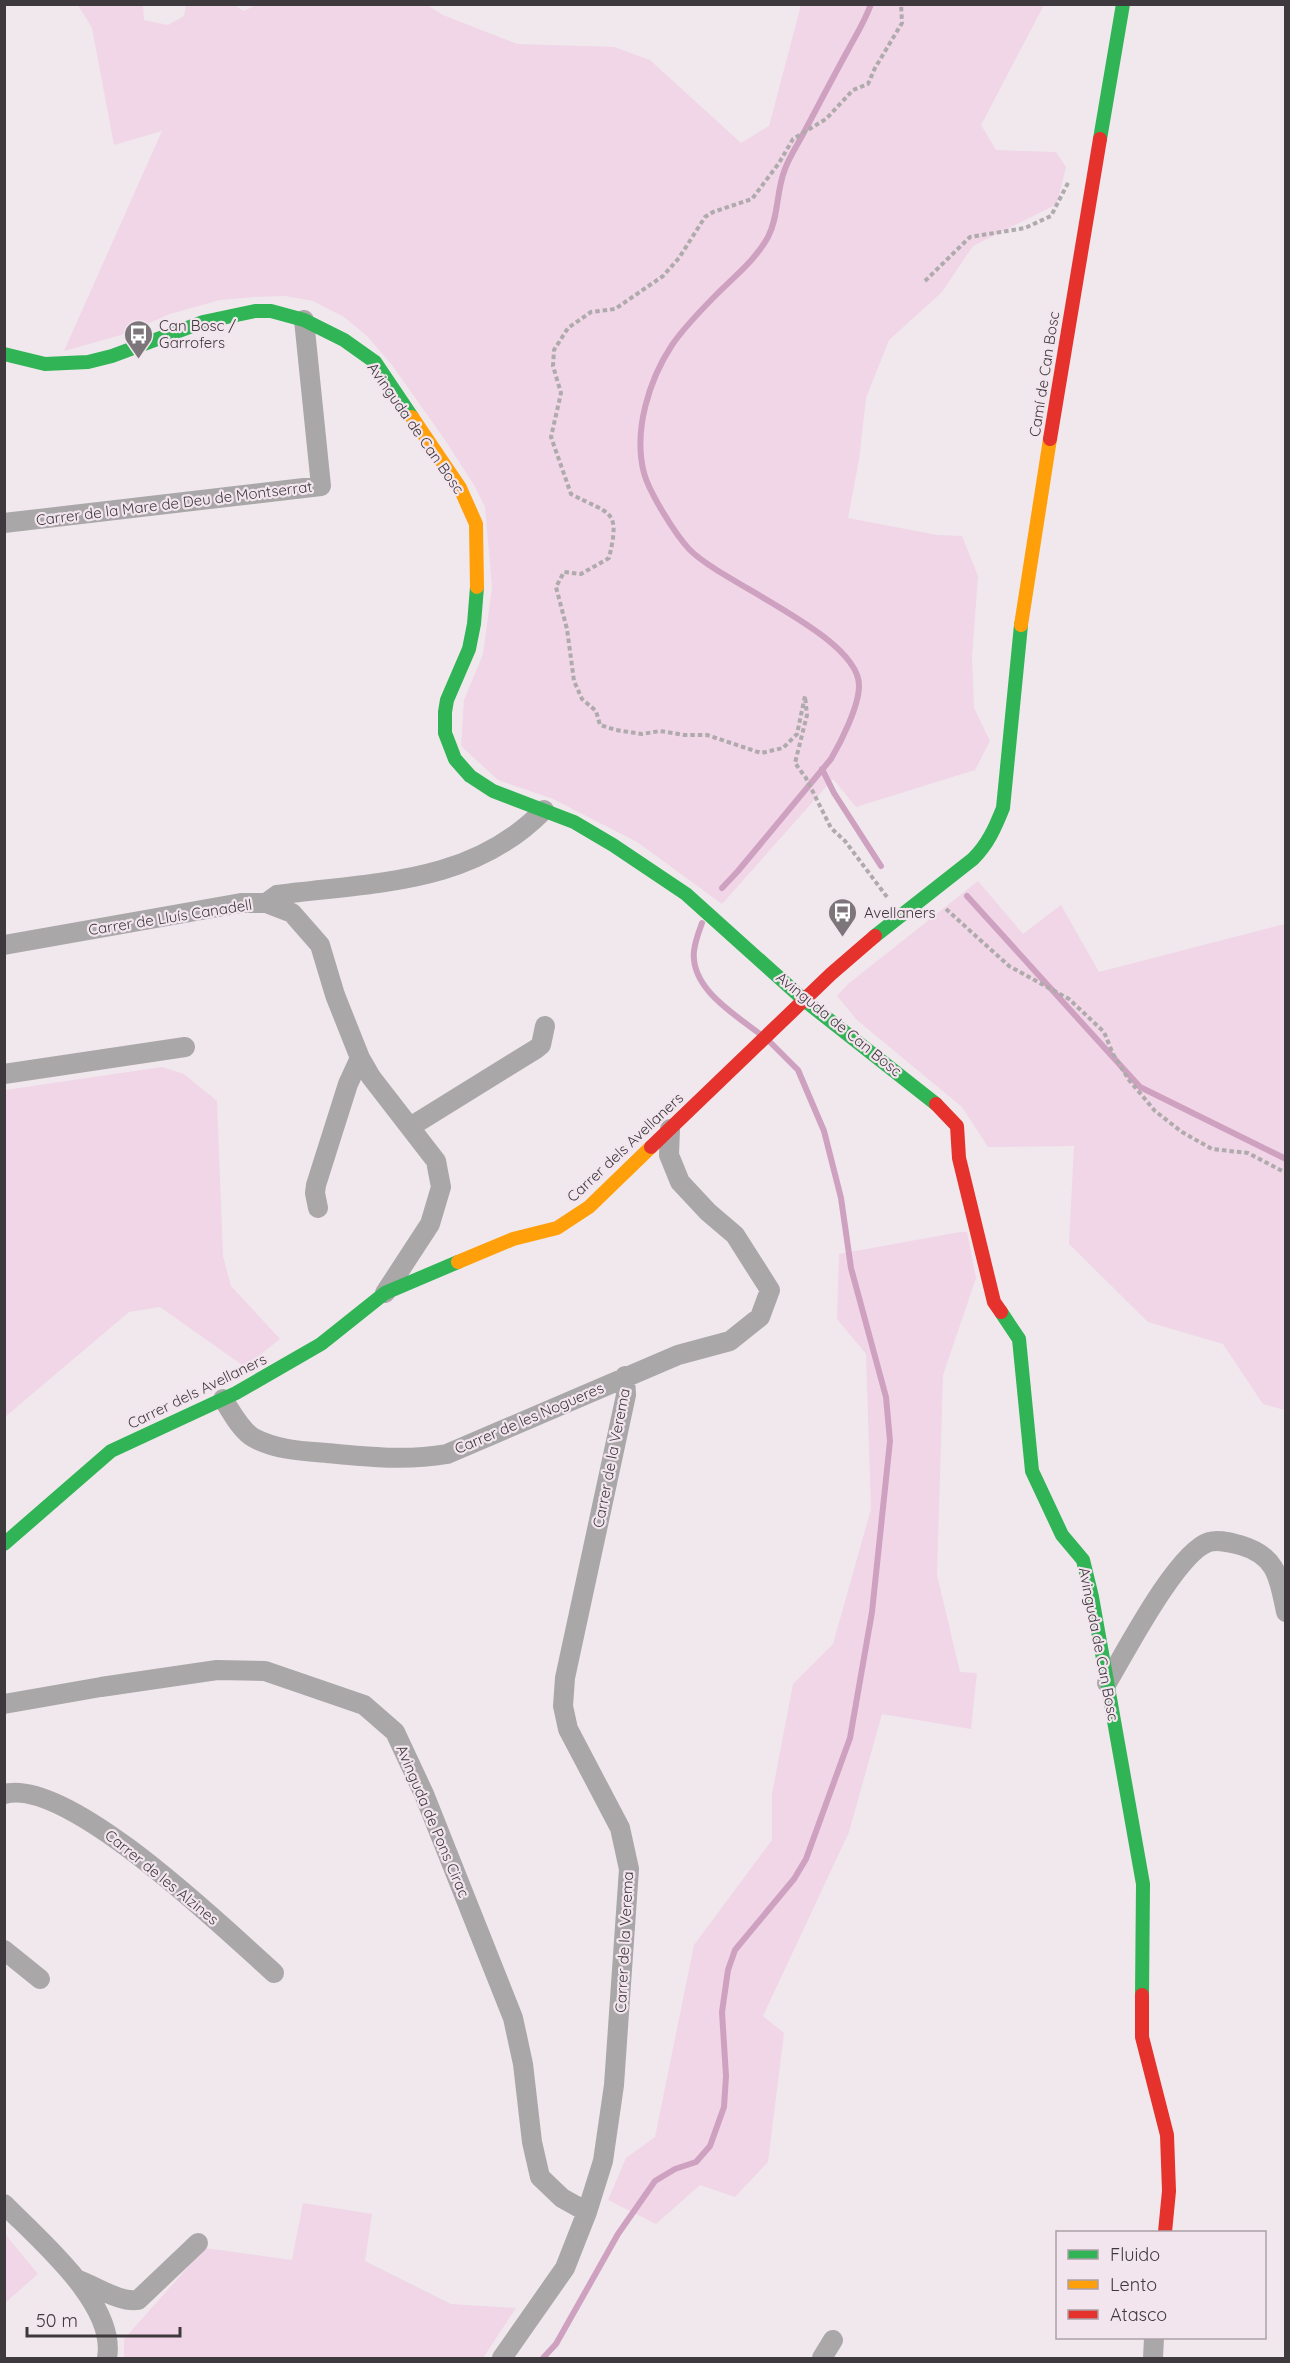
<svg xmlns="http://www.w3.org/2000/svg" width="1290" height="2363" font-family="Quicksand,sans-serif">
<rect width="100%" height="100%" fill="#f0e8ed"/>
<path fill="#f0d6e6" d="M258,4L427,5L443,15L517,44L614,47L650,60L741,143L769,126L800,9V5H1044L981,125L996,150L1056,152L1066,167L1057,204L973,246L942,292L889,340L866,398L859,460L848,518L937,535L962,536L978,576L972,657L974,708L990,741L975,770L856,807L833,779L722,904L637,842L553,799L498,780L461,746L464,700L483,654L492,587L485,507L474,485L445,440L392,365L367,336L344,317L313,301L285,296L254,297L220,300L170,314L121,335L64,351L162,131L114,145L92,28L78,5H143L144,20L168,25L184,16L186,5H234L244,11Z
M978,881L1023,934L1061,905L1099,972L1285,924V1410L1263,1404L1223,1344L1148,1322L1069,1244L1074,1146L988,1147L962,1107L857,1020L837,996L848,984Z
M162,1067L184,1074L217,1101L223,1256L231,1286L280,1339L245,1367L160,1307L129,1312L5,1417V1090Z
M960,1232H967L976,1278L943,1375L937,1575L960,1672L977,1673L971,1729L882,1714L849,1832L763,2016L784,2033L768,2162L735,2197L700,2185L656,2224L608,2200L626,2158L655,2137L694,1945L772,1840V1794L793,1684L833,1644L871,1509L866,1354L837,1319L839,1254Z
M303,2203L372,2214L365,2261L451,2304L516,2308L483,2358H124V2339L205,2248L292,2260Z
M5,2234L38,2274L5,2303H4Z"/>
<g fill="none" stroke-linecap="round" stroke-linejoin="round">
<path stroke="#cfa1c0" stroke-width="6" d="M822,769L834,793L881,866
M722,888L738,871L831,759C841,742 859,706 859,686C860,636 721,583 689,549C675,534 649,492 644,473C633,431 649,380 672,345C685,326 703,308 719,292C736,275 756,259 768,237C779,216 776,191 785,169C789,158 796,147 802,136C817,108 832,79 848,50C856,35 865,21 871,4
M967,896L1140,1087L1286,1159
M702,923C699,931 695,942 694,951C690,988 734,1014 760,1034
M543,2358L556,2344L618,2234L655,2181L675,2169L696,2162L710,2146L724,2107L726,2076L722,2012L728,1970L735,1950L794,1879L806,1859L850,1738L872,1612L890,1441L886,1397L851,1268L841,1198L824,1131L798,1070L770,1042"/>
<path stroke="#afaaac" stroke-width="4" stroke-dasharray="4.5 3" stroke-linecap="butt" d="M925,281L970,237L1025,228L1051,216L1069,181
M887,897L845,841L831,828L806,778L795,763L807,715L805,696L797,734L783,748L761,753L707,735H684L660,731L642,734L616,730L600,725L596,711L582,699L574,681L567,629L556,587L564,572L581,574L609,558C621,508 610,515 571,494L551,437L561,393L553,366L554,350L568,328L591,312L615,309L663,276L679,258L705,217L713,212L752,199L779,163L793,139L826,119L853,90L868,84L875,68L902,23L901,4
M946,909L1009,966L1069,999L1104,1032L1113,1054L1129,1080L1155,1111L1182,1132L1212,1149L1248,1153L1286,1173"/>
<path stroke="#aaa7a9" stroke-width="20" d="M4,523L321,486L304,320
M266,903L277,895C374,882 471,885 544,810
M4,945L241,903H266L292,913L320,945L335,995L360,1058L371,1077L436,1161L441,1187L430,1224L385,1293
M4,1074L185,1047
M410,1127L536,1049L541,1045L545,1026
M318,1208L315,1193L316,1185L348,1084L360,1058
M223,1399C231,1411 241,1431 254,1438C277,1450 302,1451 327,1453C368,1457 406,1461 447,1454L678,1355L730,1341L760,1317L770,1290L735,1235L708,1212L680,1182L669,1155L670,1129
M1107,1683C1125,1653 1177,1552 1209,1542C1219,1539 1231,1543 1240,1545C1278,1556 1279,1579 1286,1612
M4,1704L101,1687L217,1670L265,1671L364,1705L395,1732L424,1794L513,2018L523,2064L532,2142L540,2177L562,2198L587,2212
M4,1794C68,1776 227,1931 274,1973
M4,1950L40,1979
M4,2204C39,2240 117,2304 107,2358
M78,2280C96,2286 120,2303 138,2300L198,2243
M502,2358L565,2268L587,2212L603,2161L614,2085L629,1869L620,1828L568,1729L563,1706L565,1678L626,1395L625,1376
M822,2358L833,2340
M1153,2358L1154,2338"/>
<path stroke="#30b455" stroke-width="14" d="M1100,139L1123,4
M4,354L45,364L88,362L112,356L203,322L255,311H271L304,320L344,340L375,362L412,417
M477,587L474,624L469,649L447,700L445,712V733L455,759L470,776L493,791L574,822L613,845L686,894L804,1000L936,1104
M875,936L973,859C988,844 995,828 1003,808L1021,625
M1001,1312L1019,1339L1032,1471L1062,1535L1083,1560L1092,1597L1143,1884L1142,1995
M4,1544L111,1451L236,1393L321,1344L385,1293L458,1262"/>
<path stroke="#ff9f0a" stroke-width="14" d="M412,417L460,488L476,524L477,587
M1021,625L1050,439
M458,1262L513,1239L557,1228L589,1207L651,1147"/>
<path stroke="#e5322d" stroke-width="14" d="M1050,439L1100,139
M936,1104L957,1126L959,1158L994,1302L1001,1312
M651,1147L831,974L875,936
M1142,1995V2037L1167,2135L1169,2191L1165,2232"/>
</g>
<defs>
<symbol id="bus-pin" viewBox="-11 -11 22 30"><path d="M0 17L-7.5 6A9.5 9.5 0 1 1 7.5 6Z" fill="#7c767a" stroke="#f3e5ee"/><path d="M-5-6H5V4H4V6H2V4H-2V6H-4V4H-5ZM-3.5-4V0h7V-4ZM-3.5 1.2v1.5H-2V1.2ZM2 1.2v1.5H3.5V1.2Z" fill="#fff"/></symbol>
</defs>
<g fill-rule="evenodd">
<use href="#bus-pin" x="122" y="318" width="33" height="45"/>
<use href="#bus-pin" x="826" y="896" width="33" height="45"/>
</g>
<g text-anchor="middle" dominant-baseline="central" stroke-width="4.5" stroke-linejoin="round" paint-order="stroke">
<g font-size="15" fill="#3e393c" stroke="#f3e5ee" text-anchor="start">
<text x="159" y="325">Can Bosc /<tspan x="159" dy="17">Garrofers</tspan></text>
<text x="864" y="912">Avellaners</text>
</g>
<g font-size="15" fill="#3e393c" stroke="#f3e5ee">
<text transform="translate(1044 374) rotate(-81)">Camí de Can Bosc</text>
<text transform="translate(416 428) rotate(55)">Avinguda de Can Bosc</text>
<text transform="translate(174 503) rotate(-7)">Carrer de la Mare de Deu de Montserrat</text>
<text transform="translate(170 917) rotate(-9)">Carrer de Lluís Canadell</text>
<text transform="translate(839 1024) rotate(39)">Avinguda de Can Bosc</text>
<text transform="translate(625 1147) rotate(-43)">Carrer dels Avellaners</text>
<text transform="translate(197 1391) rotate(-26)">Carrer dels Avellaners</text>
<text transform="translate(529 1418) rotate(-23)">Carrer de les Nogueres</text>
<text transform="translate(611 1458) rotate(-79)">Carrer de la Verema</text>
<text transform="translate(1099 1644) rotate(79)">Avinguda de Can Bosc</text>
<text transform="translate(433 1821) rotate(67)">Avinguda de Pons Cirac</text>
<text transform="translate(162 1877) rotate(39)">Carrer de les Alzines</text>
<text transform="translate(624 1942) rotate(-87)">Carrer de la Verema</text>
</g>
</g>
<rect width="1290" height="2363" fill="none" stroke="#3e393c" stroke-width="12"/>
<rect x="1056" y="2231" width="210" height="108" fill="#f3e5ee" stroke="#aba0a7" stroke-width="1.5"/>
<rect x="1068" y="2250" width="30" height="9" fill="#30b455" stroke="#aba0a7" stroke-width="1.5"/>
<text x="1110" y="2261" font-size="18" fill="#3e393c">Fluido</text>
<rect x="1068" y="2280" width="30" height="9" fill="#ff9f0a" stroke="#aba0a7" stroke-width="1.5"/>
<text x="1110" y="2291" font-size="18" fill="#3e393c">Lento</text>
<rect x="1068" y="2310" width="30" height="9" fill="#e5322d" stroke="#aba0a7" stroke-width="1.5"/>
<text x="1110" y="2321" font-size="18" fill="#3e393c">Atasco</text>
<path d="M27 2327v9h153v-9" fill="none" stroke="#3e393c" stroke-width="3"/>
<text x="36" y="2327" font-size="18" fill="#3e393c" stroke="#f3e5ee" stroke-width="4.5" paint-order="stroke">50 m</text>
</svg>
